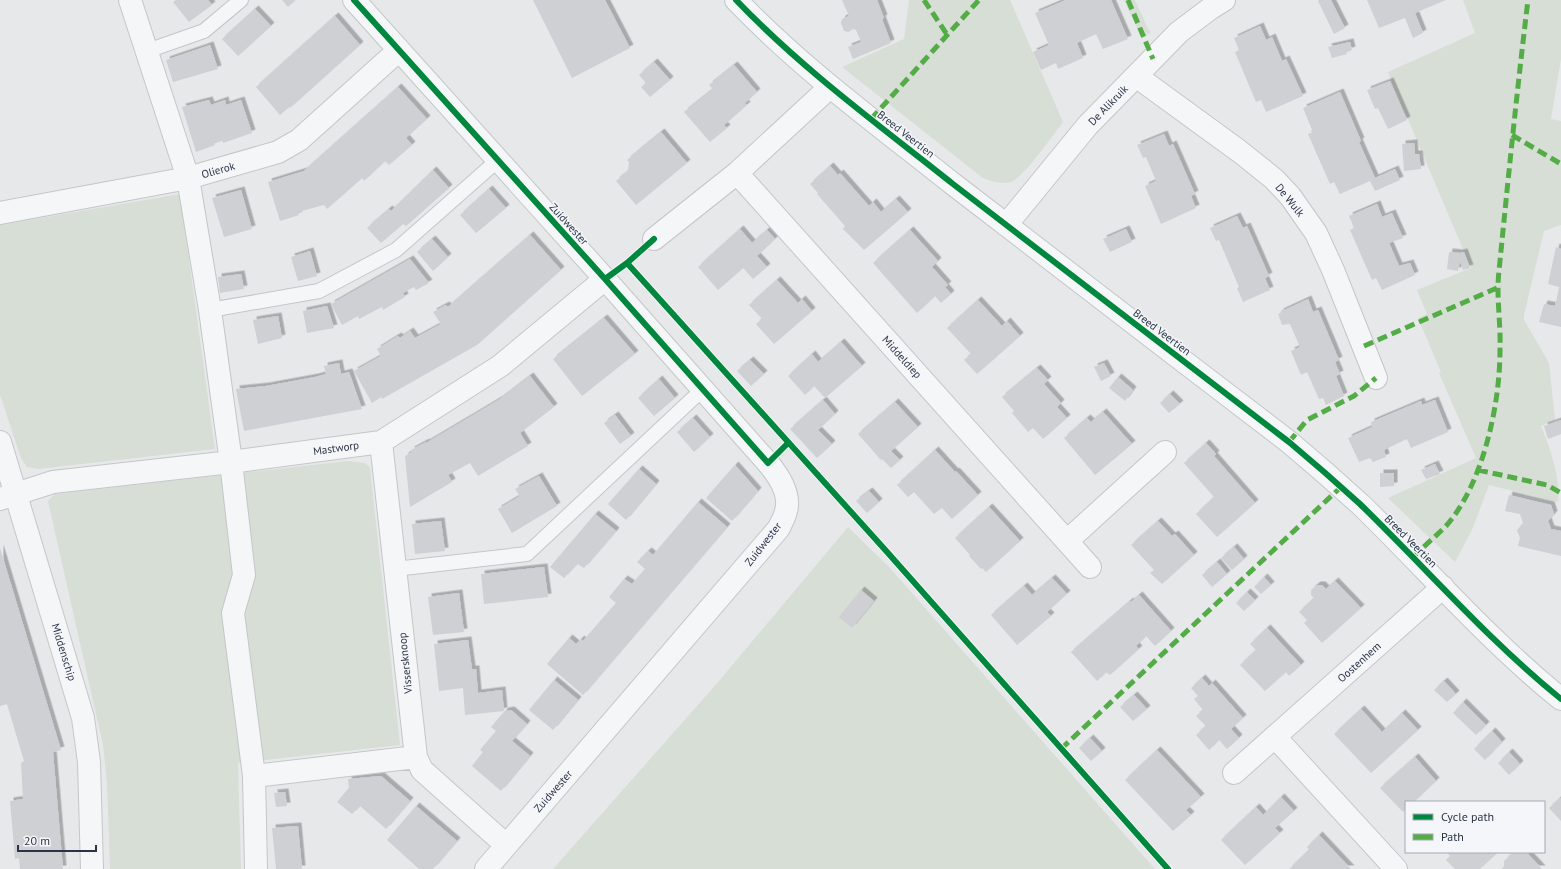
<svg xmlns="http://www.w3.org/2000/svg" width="1561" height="869" font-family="'PT Sans',sans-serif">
<defs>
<filter id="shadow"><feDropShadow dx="3.5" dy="-3.5" stdDeviation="0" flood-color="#0004"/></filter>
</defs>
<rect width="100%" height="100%" fill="#e6e8ea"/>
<path fill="#d6ded6" d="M909,0H1010L1063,122C1053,135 1024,177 1011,182C1001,185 992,181 983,178L842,67L904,39Z
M1124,0H1135L1148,29L1151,32L1142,39Z
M1463,0H1561V59L1551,119L1561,121V225L1544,231L1524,315V320L1549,363L1555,420L1541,426C1550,448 1561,479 1558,502L1489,485L1472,530L1455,562L1388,498L1476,458L1439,373L1441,372L1418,318L1427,314L1417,290L1471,268L1388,72L1475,33Z
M180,194L215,449L38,469L27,467L21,458L0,395V225Z
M348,461L365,463L370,468L400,745L238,763L241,869H110L107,782L103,745L48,501L55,494Z
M848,527L889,567L1155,869H553L719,681Z"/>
<path fill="#ced0d3" filter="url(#shadow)" d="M176,0H208L212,5L189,22L173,2Z
M282,0H295L288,7Z
M533,0H605L630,48L572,78Z
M842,0H877L884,18L882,19L891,43L853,59L848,47L861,42L856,30L854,29L848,32L844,31L841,23L842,19L849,16Z
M1066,0H1111L1128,39L1103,49L1096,34L1077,43L1083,58L1058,69L1056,63L1041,70L1033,52L1049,45L1035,13Z
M1319,0H1331L1345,28L1334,34L1318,1Z
M1367,0H1446L1415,13L1423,33L1413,38L1405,18L1379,28Z
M255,9L271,26L238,56L222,39Z
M335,16L360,45L290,108L289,107L280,115L256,87Z
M1260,26L1266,40L1272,37L1282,61L1286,59L1303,96L1266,112L1261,100L1256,102L1235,52L1239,50L1234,38Z
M1350,42L1352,50L1346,52L1347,54L1332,58L1328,47Z
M210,45L218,69L173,82L166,60Z
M654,62L670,80L650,97L641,87L646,83L639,75Z
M734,65L757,92L745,103L747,105L724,125L727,128L710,142L684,112L713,89L709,85Z
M1390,81L1407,120L1388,129L1378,108L1375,109L1367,90Z
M398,87L427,119L406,138L412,145L389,165L385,161L364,181L362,178L327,209L324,205L298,212L299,215L280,221L268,182L304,171Z
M1340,92L1361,141L1359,142L1375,178L1395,169L1400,180L1375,191L1370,181L1340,194L1334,182L1330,184L1308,134L1313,132L1303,108Z
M209,100L211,105L225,100L226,105L241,100L252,133L223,143V141L214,143L215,145L196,152L182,107Z
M661,132L687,163L636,205L616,181L628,171L629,162L627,160Z
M1164,134L1169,146L1173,144L1195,194L1191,196L1196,208L1161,224L1145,186L1156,181L1146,157L1143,158L1137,145Z
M1414,143L1415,154H1419L1421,169L1404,171L1402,144Z
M830,166L838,175L840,173L869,206L873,202L881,212L896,199L908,212L864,250L843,229L845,226L817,194L818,193L810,184Z
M433,170L449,188L406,226L403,224L381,243L367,228L389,209L391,211Z
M489,189L506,208L476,233L460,215Z
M241,190L252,229L224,237L212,198Z
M1377,204L1382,217L1392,213L1403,238L1389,243L1399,266L1410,263L1415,275L1382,290L1376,278L1372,280L1350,230L1354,228L1349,216Z
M1237,216L1243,228L1247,226L1269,276L1265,278L1270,290L1243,302L1237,288L1239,287L1219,240L1216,241L1210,228Z
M740,229L752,243L767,230L775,239L757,256L767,267L753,279L743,268L718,290L698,267Z
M1126,229L1132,242L1110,252L1103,239Z
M910,230L938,261L932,267L948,285L945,287L951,294L941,303L935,296L917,313L873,263Z
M530,235L561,270L477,345L382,399L381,397L372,403L354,371L381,356L377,349L398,336L400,338L410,331L415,338L441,324L433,312L446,305L448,307Z
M432,239L448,257L433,271L417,252Z
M1556,247L1561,249V327L1539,322L1544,304L1555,306L1557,297L1559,287L1548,284Z
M310,251L317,276L298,281L291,257Z
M1449,252L1460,253L1464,252L1470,268L1463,270L1460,261L1458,271L1447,269Z
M410,259L429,283L416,290L414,287L403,293L405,297L383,310L382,307L359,319L358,316L342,325L331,304Z
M241,274L244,289L220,293L218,277Z
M777,280L798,303L802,299L812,311L774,344L756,324L762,319L749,305Z
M1308,299L1313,312L1318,310L1339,360L1335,362L1340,374L1336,376L1344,396L1326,405L1323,398L1319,399L1307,372L1301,375L1291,351L1300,347L1290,324L1282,325L1278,314L1281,313L1280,312Z
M978,300L1002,326L1007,321L1020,336L977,374L964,360L971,354L947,328Z
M327,306L334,328L307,333L303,311Z
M278,316L282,338L258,344L253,320Z
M604,318L635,354L582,396L553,359Z
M841,342L862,366L825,398L814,386L805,395L788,376L812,354L818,362Z
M750,360L764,374L751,386L737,371Z
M339,363L341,374L349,372L362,409L244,431L236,389L266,386L315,377L326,374L324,366Z
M1104,363L1111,376L1101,381L1094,367Z
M1037,368L1048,380L1039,388L1044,384L1061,403L1057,407L1067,418L1043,439L1033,428L1028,432L1012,413L1014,411L1002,397Z
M530,376L554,407L520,433L528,446L478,476L470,463L448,475L452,482L410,507L405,456L412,452L411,450L426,442V443L500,399Z
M1118,377L1133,390L1125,401L1109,388Z
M659,379L675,398L654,416L638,398Z
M1170,394L1180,404L1169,413L1160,403Z
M823,400L835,414L818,430L832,444L817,458L790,429Z
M1435,400L1448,432L1411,448L1407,439L1384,450L1386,457L1373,462L1370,458L1359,462L1348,438L1372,427L1371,422L1421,401L1422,405Z
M895,402L918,427L891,451L900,460L891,468L882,459L881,460L858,434Z
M1103,412L1132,444L1095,475L1064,438L1087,418L1091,422Z
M615,415L631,436L620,444L604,423Z
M693,418L710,437L694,452L677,432Z
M1561,420V434L1548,439L1544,426Z
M1206,443L1216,454L1214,456L1255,503L1217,537L1196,514L1214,497L1184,463Z
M935,450L955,472L956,471L978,495L952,519L942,508L934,514L914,492L908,497L897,485Z
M1435,464L1440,474L1426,479L1421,470Z
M735,465L758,491L732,521L706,498Z
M639,469L656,484L626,520L608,504Z
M1380,473H1394V486L1380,487Z
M539,476L557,506L512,533L498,509L520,496L515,489Z
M869,491L879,502L867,513L856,501Z
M1509,495L1551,505L1554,514L1548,521L1551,529L1561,531V556L1518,546L1520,538L1517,530L1523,523L1520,514L1505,511Z
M698,502L727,527L583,695L547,664L569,638L576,644L581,639L583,641L616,603L609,597L624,579L632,584L645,569L637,562L648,551L653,555Z
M989,507L1020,541L986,572L982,568L981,569L969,556L970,555L955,538Z
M595,514L616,531L584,568L577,564L564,578L550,567Z
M441,521L445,551L415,554L412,524Z
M1158,521L1172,536L1175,534L1194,555L1162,584L1150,573L1154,570L1131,545Z
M1234,547L1244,559L1232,570L1221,558Z
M0,548L61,750L53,752L63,869H20L19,858L15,859L10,801L23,799L21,763L24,761L7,704L0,706Z
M1217,562L1227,574L1212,587L1202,575Z
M544,567L548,597L484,604L481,574Z
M1264,577L1271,585L1261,594L1254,587Z
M1052,578L1067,594L1047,612L1051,616L1017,645L991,615L1024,586L1032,595Z
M1335,581L1361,608L1322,643L1304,623L1307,620L1299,612L1314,598L1311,595V590L1317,585H1322L1326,589Z
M861,590L874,601L852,628L839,617Z
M1247,592L1255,600L1244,611L1236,603Z
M459,593L464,632L433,635L428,597Z
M1139,595L1171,631L1155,646L1146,636L1136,646L1139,649L1110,675L1106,672L1097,681L1072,653H1070L1130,601L1131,602Z
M1267,628L1301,665L1289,676L1286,672L1265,691L1240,665L1256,650L1250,644Z
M468,640L472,669H476L478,693L502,690L504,711L465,715L463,688L439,691L434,644Z
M1202,678L1209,686L1212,683L1243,718L1231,729L1239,738L1227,749L1219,740L1209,750L1196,735L1206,726L1196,716L1203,710L1194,699L1198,696L1191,688Z
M554,680L578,700L553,730L529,710Z
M1444,681L1456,694L1447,702L1434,690Z
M1134,695L1147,709L1133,721L1120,707Z
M1463,702L1486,725L1476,735L1453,713Z
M1361,709L1382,732L1402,713L1418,730L1371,773L1334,734Z
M511,710L527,724L512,741L530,756L501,791L472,766L483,752L480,750L496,731L491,727L505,711Z
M1492,731L1502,742L1485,760L1474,749Z
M1090,738L1102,751L1091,761L1079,748Z
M1157,750L1201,797L1186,810L1191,815L1173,831L1125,780Z
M1509,752L1520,764L1509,775L1498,763Z
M1415,757L1436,781L1414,802H1406V809L1403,812L1380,788Z
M381,776L410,801L386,829L360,806L352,814L337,802L349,788L348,779Z
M285,792L287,806L276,807L274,793Z
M1281,797L1294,811L1275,828L1280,833L1245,865L1221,840L1256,807L1263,815Z
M1560,798L1561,799V821L1549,808Z
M416,806L457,841L433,869H419L387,840Z
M298,826L302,869H276L272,828Z
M1319,835L1351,869H1289L1309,850L1307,847Z
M1447,852H1498L1480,869H1455L1446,860L1450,856Z
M1514,852H1530L1528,854L1542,869H1501L1504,866V861Z"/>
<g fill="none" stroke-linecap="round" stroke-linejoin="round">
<defs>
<path id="lane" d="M147,51L204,31L241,0
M210,310L319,291L396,250L498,160
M395,569L527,554L703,389"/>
<path id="street" d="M130,0L188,178L210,310L231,462L244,575L233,613L254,776L256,869
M354,0L605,279L768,463C778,475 791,494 786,511C785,517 781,523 779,528L486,869
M736,0C802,69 879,125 953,184C1065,271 1177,356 1289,442C1313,462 1337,483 1360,504C1427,569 1488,640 1561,699
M1136,76L1239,151L1274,179L1290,196L1316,233L1333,270L1376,378
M737,173L1090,567
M0,213L188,178L278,152L299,140L399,50
M1006,225L1088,125L1136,76L1179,32L1211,8L1224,0
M654,239L737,173L830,87
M0,442L83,718L89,762L92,869
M381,442L416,757L422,770L506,845
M0,499L53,482L231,462L381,442L500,366L605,279
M1067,541L1165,452
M1275,737L1396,869
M1234,773L1443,587
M254,776L416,757"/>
</defs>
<use href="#lane" stroke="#c4c6c8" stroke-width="16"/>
<use href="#street" stroke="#c4c6c8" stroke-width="24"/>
<use href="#lane" stroke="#f5f6f7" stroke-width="14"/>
<use href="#street" stroke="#f5f6f7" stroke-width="22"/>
<path stroke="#54ac47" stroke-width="5" stroke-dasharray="10 5" stroke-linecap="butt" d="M924,0L948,36
M1128,0L1153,59
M871,119L979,0
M1512,135L1561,164
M1364,346L1497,288
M1289,442L1307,420L1354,396L1376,378
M1478,470L1547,485L1561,493
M1413,557C1423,547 1435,537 1446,526C1483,484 1500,405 1500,350C1501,323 1496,297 1499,271C1508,180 1517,90 1528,0
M1061,749L1341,487"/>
<defs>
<path id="cycleway" d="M354,0L605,279L768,463L788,443
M736,0C802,69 879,125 953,184C1065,271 1177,356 1289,442C1313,462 1337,483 1360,504C1427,569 1488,640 1561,699
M627,263L888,553L1168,869
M605,279L627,263L654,239"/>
</defs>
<use href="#cycleway" stroke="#f4f6f9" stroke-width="8"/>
<use href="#cycleway" stroke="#00873e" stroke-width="6"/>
</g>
<g text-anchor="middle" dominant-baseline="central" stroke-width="3" stroke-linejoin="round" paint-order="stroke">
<g font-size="11" fill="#2b3445" stroke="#f4f6f9">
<text transform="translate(1108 105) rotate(-46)">De Alikruik</text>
<text transform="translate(906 134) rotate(38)">Breed Veertien</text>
<text transform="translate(218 170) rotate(-16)">Olierok</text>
<text transform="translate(1290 200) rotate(51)">De Wulk</text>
<text transform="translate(569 224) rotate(48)">Zuidwester</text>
<text transform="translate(1162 332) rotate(37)">Breed Veertien</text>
<text transform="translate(902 357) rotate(48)">Middeldiep</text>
<text transform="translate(336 448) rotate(-8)">Mastworp</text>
<text transform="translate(1411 541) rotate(45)">Breed Veertien</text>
<text transform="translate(763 544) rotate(-52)">Zuidwester</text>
<text transform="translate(64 652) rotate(73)">Middenschip</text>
<text transform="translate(1359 662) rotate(-42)">Oostenhem</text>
<text transform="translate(405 663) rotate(-96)">Vissersknoop</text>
<text transform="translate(553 791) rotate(-49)">Zuidwester</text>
</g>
</g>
<rect x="1405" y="801" width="140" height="52" fill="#f4f6f9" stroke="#a4a8b1"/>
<rect x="1413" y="814" width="20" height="6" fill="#00873e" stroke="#a4a8b1"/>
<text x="1441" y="821" font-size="12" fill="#2b3445">Cycle path</text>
<rect x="1413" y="834" width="20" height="6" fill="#54ac47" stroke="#a4a8b1"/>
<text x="1441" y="841" font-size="12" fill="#2b3445">Path</text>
<path d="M18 845v6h78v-6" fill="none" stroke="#2b3445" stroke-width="2"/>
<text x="24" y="845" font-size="12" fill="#2b3445" stroke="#f4f6f9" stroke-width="3" paint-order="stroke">20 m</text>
</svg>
